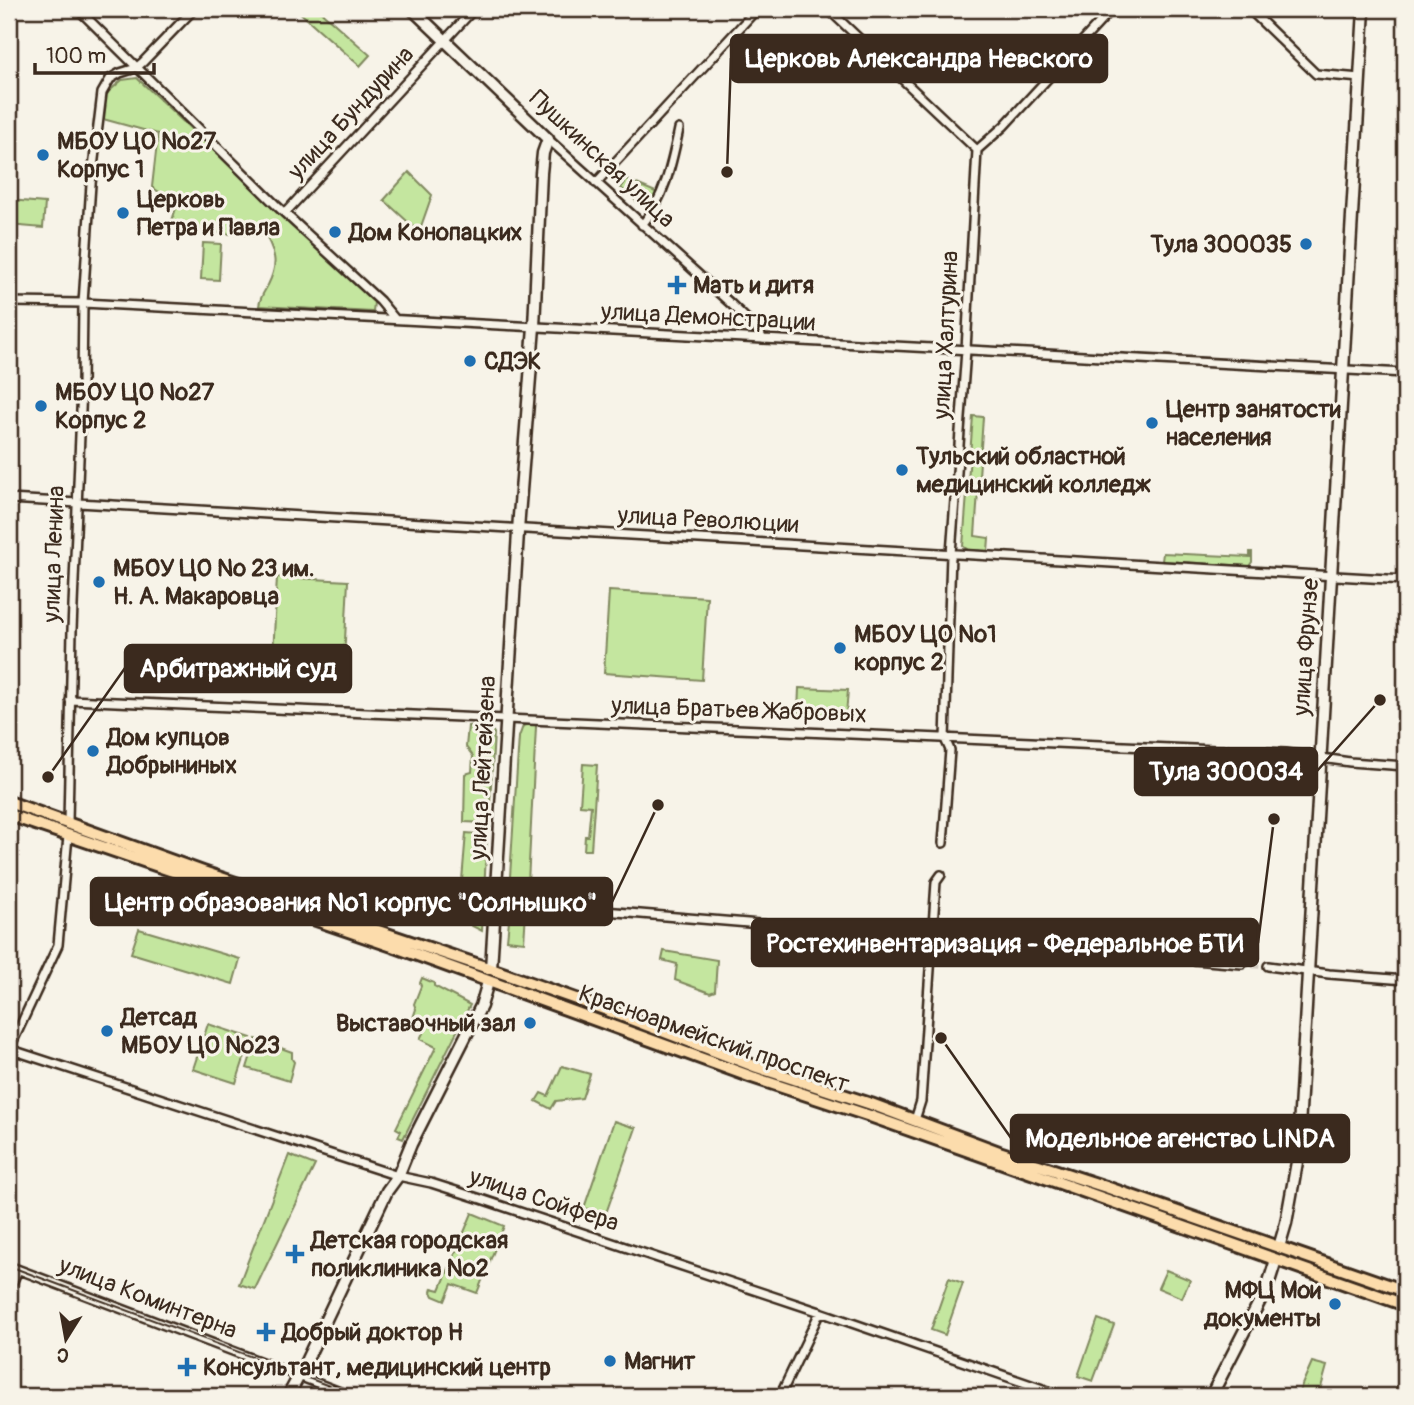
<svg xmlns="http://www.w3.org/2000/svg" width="1414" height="1405" font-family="Pangolin,sans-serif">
<rect width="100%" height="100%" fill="#f7f3e8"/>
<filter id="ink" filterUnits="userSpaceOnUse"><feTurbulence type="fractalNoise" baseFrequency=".0143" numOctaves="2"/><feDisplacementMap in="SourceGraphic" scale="14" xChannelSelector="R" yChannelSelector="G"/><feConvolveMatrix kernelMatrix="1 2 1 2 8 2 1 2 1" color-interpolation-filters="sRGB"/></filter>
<g filter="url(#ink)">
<path fill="#c4e69f" stroke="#80885e" stroke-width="2" d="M296,9H318L370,55L360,66Z
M137,78L374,302L373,312L259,306C260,297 264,292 268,285C278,265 276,255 266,236L169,230L177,205L152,187L158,134L103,119L106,94L122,80Z
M409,172L432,195L419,232L384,200Z
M627,180L658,193L648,211L621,188Z
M9,200L45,203L43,228L9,225Z
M203,243L221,244L219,280L201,279Z
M973,416L983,417L975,536L989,538L988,551L968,550L963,546Z
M1250,552H1252V562L1249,566L1162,561L1163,553L1250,557Z
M277,577L348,581L344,660L273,656Z
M609,591L707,597L702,680L604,673Z
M799,688L848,690L846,715L798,713Z
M528,724L536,725V727L527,902L512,898L509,892L519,737L523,726Z
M484,725L489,726L494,733L489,820L486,823L464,822L465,774L472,772L473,756L466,747L468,726Z
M583,764L597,765L591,850H584L585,836H588L591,806L580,805Z
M466,833L487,835L482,931L472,926L473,894L461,892Z
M510,910L526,912L524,942L507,940Z
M139,929L240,959L233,984L131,953Z
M664,951L717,960L715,991L710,993L675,980L677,964L662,960Z
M422,978L434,983V986L470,1005L403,1139L398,1137L401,1131L396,1128L436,1047L420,1039L426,1027L412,1021L416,1009L414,1004L421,986L420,983Z
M208,1024L251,1038L236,1083L193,1069Z
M256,1039L292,1052V1059L294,1062L289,1081L247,1068Z
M562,1066L590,1074L582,1098L556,1101L551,1109L536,1101L541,1093L548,1096Z
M614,1121L636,1128L605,1216L584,1208Z
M289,1155L315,1165L255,1289L239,1284Z
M472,1213L504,1226L477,1293L452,1284L445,1301L433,1296L431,1292L432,1288L440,1290Z
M1166,1270L1190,1280L1182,1298L1158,1288Z
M949,1278L963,1283L945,1335L931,1330Z
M1098,1319L1114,1325L1093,1381L1078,1376Z
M1312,1362L1327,1366L1320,1391L1336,1396H1297Z"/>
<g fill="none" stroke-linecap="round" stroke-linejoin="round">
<path stroke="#d1cbc0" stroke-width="7" stroke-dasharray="7 3.5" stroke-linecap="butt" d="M1242,964L1268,966"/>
<defs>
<path id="street" d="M78,9L277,206L380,301L395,319
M828,9L977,150
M1249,9L1316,74L1360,78
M548,139L730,303L755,327L763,339
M596,183L757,9
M285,213L474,9
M642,225C665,198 672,162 679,129
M9,302L83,303L1405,373
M9,499L1405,580
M70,700L1286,753L1350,762L1405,766
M68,823L72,630L82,386L83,303L91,184L102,93L110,79L120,73L136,68L143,62L194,9
M943,843L950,750L945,739L951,554L966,350L977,150L1004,126L1112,9
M496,902L1242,964
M1268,966L1329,974L1405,980
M9,1049L398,1176L431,1183L481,1199L820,1312L1063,1396
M9,1050L58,945L68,836
M915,1120L921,1101L936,882L941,875
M9,1266L351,1396
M9,1290L18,1270
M780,1396L820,1312"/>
<path id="secondary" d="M412,9L548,139L543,153L541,173L534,327L519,516L491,969
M1279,1247L1286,1223L1297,1162L1364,9
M288,1396L300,1374L387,1191L398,1176L411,1144L481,1006L488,982
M1211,1396L1268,1285L1276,1260"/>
<path id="primary" d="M9,802L203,872L491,969L607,1010L757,1067L871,1104L999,1152L1106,1187L1405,1291
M9,815L398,948L752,1077L867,1115L1405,1305"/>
</defs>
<use href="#street" stroke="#3b2a1e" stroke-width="12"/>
<use href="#secondary" stroke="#3b2a1e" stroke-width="15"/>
<use href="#primary" stroke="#3b2a1e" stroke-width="16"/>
<use href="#street" stroke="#f7f3e8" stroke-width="7"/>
<use href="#secondary" stroke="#f7f3e8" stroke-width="10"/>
<use href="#primary" stroke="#fcdcac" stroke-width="10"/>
<path stroke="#3b2a1e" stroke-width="2" d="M9,1266L356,1396"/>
</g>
</g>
<g fill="#1f6fb2" stroke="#f7f3e8" stroke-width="2.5">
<circle cx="43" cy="155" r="7"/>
<circle cx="123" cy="213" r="7"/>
<circle cx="335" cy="232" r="7"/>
<circle cx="1306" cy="244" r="7"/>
<path d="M673.5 274.5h7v7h7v7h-7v7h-7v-7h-7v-7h7z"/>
<circle cx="470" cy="361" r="7"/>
<circle cx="41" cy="406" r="7"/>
<circle cx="1152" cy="423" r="7"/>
<circle cx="902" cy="470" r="7"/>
<circle cx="99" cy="582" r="7"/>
<circle cx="840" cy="648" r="7"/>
<circle cx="93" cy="751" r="7"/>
<circle cx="530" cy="1023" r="7"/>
<circle cx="107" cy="1031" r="7"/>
<path d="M291.5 1243.5h7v7h7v7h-7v7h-7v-7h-7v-7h7z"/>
<circle cx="1335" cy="1304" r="7"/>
<path d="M262.5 1321.5h7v7h7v7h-7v7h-7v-7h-7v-7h7z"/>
<circle cx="610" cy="1361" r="7"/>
<path d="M183.5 1356.5h7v7h7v7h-7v7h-7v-7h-7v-7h7z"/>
</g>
<g text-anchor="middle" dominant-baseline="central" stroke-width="6" stroke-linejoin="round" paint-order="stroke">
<g font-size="24" fill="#3b2a1e" stroke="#f7f3e8">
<text transform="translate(351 113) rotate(-47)">улица Бундурина</text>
<text transform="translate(602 159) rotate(43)">Пушкинская улица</text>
<text transform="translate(708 317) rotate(3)">улица Демонстрации</text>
<text transform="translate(946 335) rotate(-87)">улица Халтурина</text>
<text transform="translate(708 520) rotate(3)">улица Революции</text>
<text transform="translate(54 554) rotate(-88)">улица Ленина</text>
<text transform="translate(1306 647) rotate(-86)">улица Фрунзе</text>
<text transform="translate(739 710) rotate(2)">улица Братьев Жабровых</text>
<text transform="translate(483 768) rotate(-87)">улица Лейтейзена</text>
<text transform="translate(714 1039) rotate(19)">Красноармейский проспект</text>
<text transform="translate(544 1200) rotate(18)">улица Сойфера</text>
<text transform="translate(148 1298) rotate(21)">улица Коминтерна</text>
</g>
<g font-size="24" font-weight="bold" fill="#3b2a1e" stroke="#f7f3e8" text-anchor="start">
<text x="57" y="141">МБОУ ЦО №27<tspan x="57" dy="28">Корпус 1</tspan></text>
<text x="137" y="199">Церковь<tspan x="137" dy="28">Петра и Павла</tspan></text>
<text x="349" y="232">Дом Конопацких</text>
<text x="1292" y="244" text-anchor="end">Тула 300035</text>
<text x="693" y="285">Мать и дитя</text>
<text x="484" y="361">СДЭК</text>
<text x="55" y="392">МБОУ ЦО №27<tspan x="55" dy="28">Корпус 2</tspan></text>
<text x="1166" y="409">Центр занятости<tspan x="1166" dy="28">населения</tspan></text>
<text x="916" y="456">Тульский областной<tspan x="916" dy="28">медицинский колледж</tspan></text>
<text x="113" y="568">МБОУ ЦО № 23 им.<tspan x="113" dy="28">Н. А. Макаровца</tspan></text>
<text x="854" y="634">МБОУ ЦО №1<tspan x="854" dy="28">корпус 2</tspan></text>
<text x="107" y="737">Дом купцов<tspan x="107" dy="28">Добрыниных</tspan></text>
<text x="121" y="1017">Детсад<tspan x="121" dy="28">МБОУ ЦО №23</tspan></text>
<text x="516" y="1023" text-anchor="end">Выставочный зал</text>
<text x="311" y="1240">Детская городская<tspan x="311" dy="28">поликлиника №2</tspan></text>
<text x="1321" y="1290" text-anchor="end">МФЦ Мои<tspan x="1321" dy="28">документы</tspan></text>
<text x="282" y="1332">Добрый доктор Н</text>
<text x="624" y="1361">Магнит</text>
<text x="203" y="1367">Консультант, медицинский центр</text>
</g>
</g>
<path fill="none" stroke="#3b2a1e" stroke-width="2.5" d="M727 172L731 58M48 777L125 668M1380 700L1317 771M658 805L612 902M1274 819L1258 943M941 1038L1011 1138"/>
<g fill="#3b2a1e" stroke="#f7f3e8" stroke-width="2.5">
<circle cx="727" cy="172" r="7"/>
<circle cx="48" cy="777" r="7"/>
<circle cx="1380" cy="700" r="7"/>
<circle cx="658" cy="805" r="7"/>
<circle cx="1274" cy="819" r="7"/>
<circle cx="941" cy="1038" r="7"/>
</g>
<g fill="#3b2a1e" stroke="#3b2a1e" stroke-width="2.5">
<rect x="731" y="35" width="376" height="47" rx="7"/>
<rect x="125" y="645" width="226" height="47" rx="7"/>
<rect x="1135" y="748" width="182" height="47" rx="7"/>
<rect x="91" y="878" width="521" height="47" rx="7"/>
<rect x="752" y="919" width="506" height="47" rx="7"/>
<rect x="1011" y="1115" width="338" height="47" rx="7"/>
</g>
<g font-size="26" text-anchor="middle" font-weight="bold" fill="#fff">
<text x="919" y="67">Церковь Александра Невского</text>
<text x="238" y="677">Арбитражный суд</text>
<text x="1226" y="780">Тула 300034</text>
<text x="351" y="911">Центр образования №1 корпус "Солнышко"</text>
<text x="1005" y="952">Ростехинвентаризация - Федеральное БТИ</text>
<text x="1180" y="1147">Модельное агенство LINDA</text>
</g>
<rect width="1414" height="1405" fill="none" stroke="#f7f3e8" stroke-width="35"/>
<rect x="18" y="18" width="1379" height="1370" fill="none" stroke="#3b2a1e" stroke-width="2.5" filter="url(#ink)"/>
<g transform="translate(66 1339) rotate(191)" stroke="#f7f3e8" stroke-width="5" paint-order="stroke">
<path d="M0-5L12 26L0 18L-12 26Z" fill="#3b2a1e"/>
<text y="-10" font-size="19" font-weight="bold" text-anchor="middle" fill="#3b2a1e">С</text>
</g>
<path d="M35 63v10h119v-10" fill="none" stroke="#3b2a1e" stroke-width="3.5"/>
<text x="46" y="63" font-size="21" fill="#3b2a1e" stroke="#f7f3e8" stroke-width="5" paint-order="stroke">100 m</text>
</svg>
